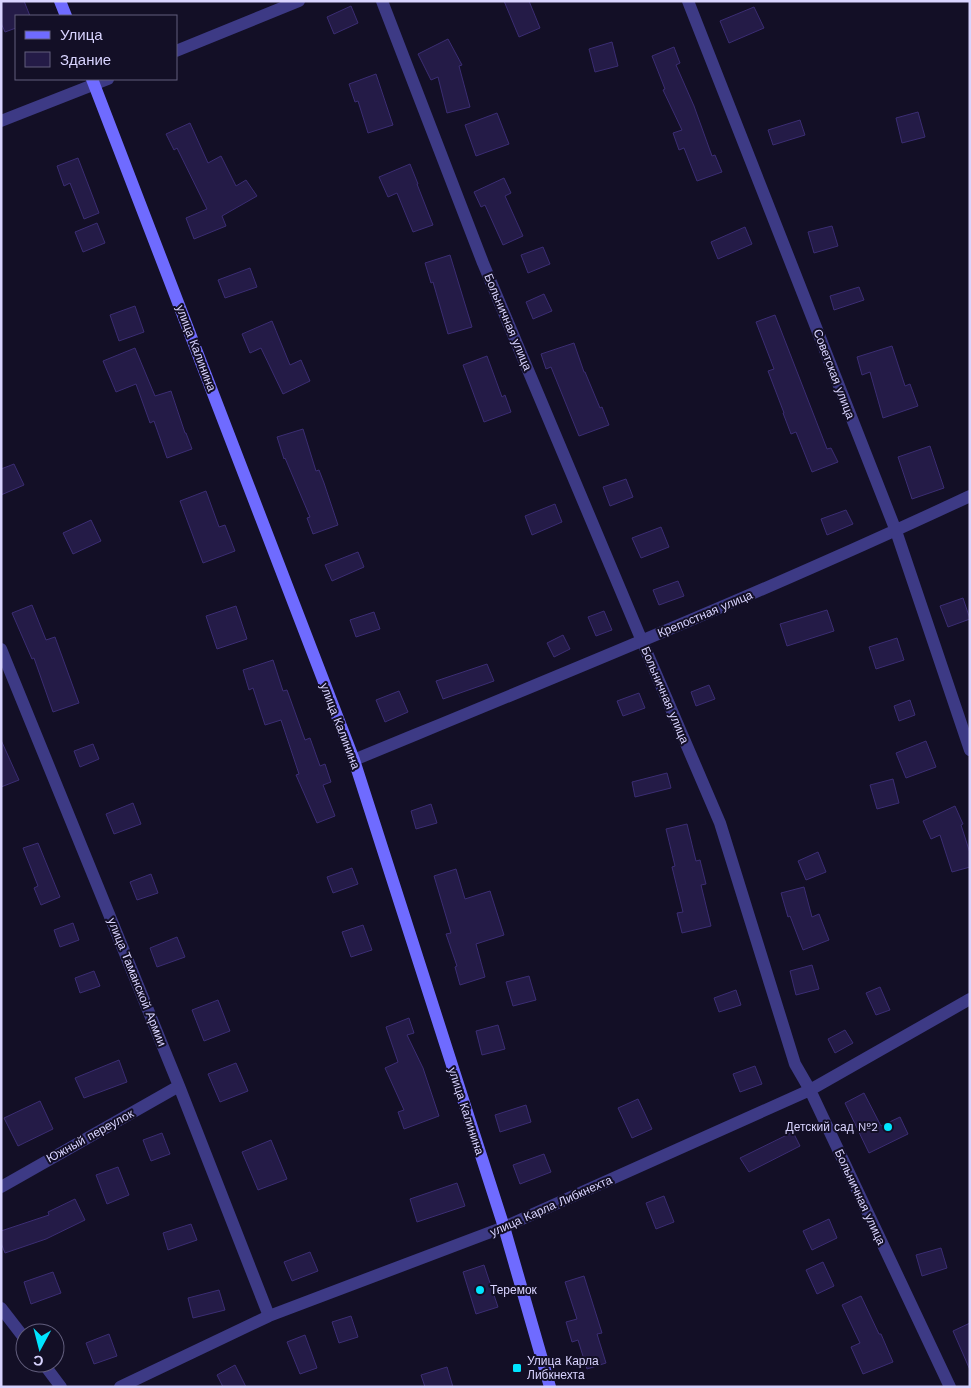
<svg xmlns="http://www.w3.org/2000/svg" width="971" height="1388" font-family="'Work Sans',sans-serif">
<rect width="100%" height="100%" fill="#130f26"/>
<path fill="#241b47" stroke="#3b2d73" d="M1,1H24L30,16H16V28L5,32L1,23Z
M504,1H529L540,28L519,37Z
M351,6L358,23L334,34L327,17Z
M754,7L764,28L729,43L720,21Z
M448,39L462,65L459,66L470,107L447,113L438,77L431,80L418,54Z
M612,42L618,66L595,72L589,49Z
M674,47L680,63L676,65L694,106L712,156L715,155L722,172L697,181L684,148L679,150L673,133L682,130L663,90L665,89L652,56Z
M376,74L393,125L368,133L358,101L355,102L349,84Z
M918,112L925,137L902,143L896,118Z
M497,113L509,144L476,156L465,125Z
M800,120L805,135L773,145L768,130Z
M190,123L208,163L221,156L236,186L246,180L257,196L222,216L226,226L194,239L186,218L207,209L177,148L174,150L166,134Z
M78,158L99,213L84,219L70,183L64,186L57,166Z
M410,164L418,184H417L433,225L413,232L397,193L388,197L379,177Z
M504,178L511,193L505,196L523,236L503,245L485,205L481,207L474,192Z
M97,223L105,243L83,252L75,232Z
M832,226L838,246L814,253L808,232Z
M745,227L752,244L718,259L711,242Z
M543,247L550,264L528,273L521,255Z
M450,255L472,327L448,334L433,282L431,283L425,263Z
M250,268L257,287L225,298L218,280Z
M859,287L864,300L834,310L830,296Z
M544,294L552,311L533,319L526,302Z
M135,306L144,332L119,341L110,315Z
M775,315L827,449L831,448L838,462L812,472L796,432L791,434L783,413H784L768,371L774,369L756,322Z
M272,321L290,365L301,360L310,381L283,394L261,348L250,353L242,334Z
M574,343L584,372H585L600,408L602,407L609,425L579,436L551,367L546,369L541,354Z
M892,346L905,386L910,384L918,406L883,418L870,372L862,375L857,357Z
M135,348L155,396L171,391L185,433H186L192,449L167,458L154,421L150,423L136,384L116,392L103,361Z
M487,356L502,397L505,395L511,412L484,422L463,365Z
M303,429L316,471L319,470L324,483L338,525L313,534L307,518L310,517L285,458L284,459L277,437Z
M930,446L944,488L912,499L898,457Z
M14,464L24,485L1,495V469Z
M626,479L633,497L610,506L603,487Z
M206,491L219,527L225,525L235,551L203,563L180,501Z
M555,504L562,522L532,535L525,516Z
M846,510L853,524L827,535L821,519Z
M91,520L101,541L73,554L63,533Z
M661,527L669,547L641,558L632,538Z
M358,552L364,567L332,581L325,565Z
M678,581L684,596L659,605L653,590Z
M963,598L970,619L948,627L940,606Z
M32,605L46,640L55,637L79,703L53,712L34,658L32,659L12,613Z
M236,606L247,639L217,649L206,616Z
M827,610L834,631L787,646L780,624Z
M604,611L612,630L596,636L588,617Z
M374,612L380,629L356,637L350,620Z
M563,635L570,649L554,657L547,643Z
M897,638L904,660L876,669L869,647Z
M273,660L283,691L287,690L305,740L310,738L320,766L325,764L331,782L323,785L335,816L317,823L296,775L299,774L281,720L265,725L253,688L249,690L243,670Z
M487,664L494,681L443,699L436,681Z
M709,685L715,699L696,706L691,692Z
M399,691L408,712L385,722L376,700Z
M639,693L645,708L623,716L617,701Z
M910,700L915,715L899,721L894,706Z
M1,740L19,780L1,787Z
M926,741L936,767L906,778L896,753Z
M93,744L99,759L80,767L74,751Z
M667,773L671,788L635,797L632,782Z
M893,779L899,803L877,809L870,785Z
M133,803L141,824L114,834L106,814Z
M431,804L437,823L416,829L411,811Z
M955,806L963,824L961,825L970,853V867L952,872L940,835L931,839L923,821Z
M687,824L696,861L700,860L706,884L701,885L711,926L682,933L677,913L683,912L672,867L675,866L666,829Z
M38,843L60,897L41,905L34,888L38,886L23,848Z
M818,852L826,872L806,880L798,861Z
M352,868L358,884L333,893L327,877Z
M456,869L465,899L490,891L504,935L476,944L485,977L460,985L455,967L457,966L446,934L451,933L434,876Z
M151,874L158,893L137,900L130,882Z
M804,887L812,917L819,914L829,940L803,950L790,916L788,917L781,893Z
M73,923L79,940L60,947L54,930Z
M363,925L372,950L351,957L342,932Z
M177,937L185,957L157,967L150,948Z
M812,965L819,989L796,995L790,971Z
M94,971L100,986L80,993L75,978Z
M529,976L536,1000L513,1006L506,982Z
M880,987L890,1010L876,1015L866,993Z
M736,990L741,1005L719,1012L714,998Z
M218,1000L230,1031L204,1041L192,1010Z
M409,1018L414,1033L407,1035L423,1068L439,1116L404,1129L398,1112L404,1110L385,1068L398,1062L386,1027Z
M498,1025L505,1049L482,1055L476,1031Z
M845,1030L853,1043L835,1053L828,1039Z
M119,1060L127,1082L84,1098L75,1078Z
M236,1063L248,1091L220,1102L208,1074Z
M755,1066L762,1084L740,1092L733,1074Z
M864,1093L881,1126L900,1117L908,1134L869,1153L845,1103Z
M638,1099L652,1129L632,1138L618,1108Z
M40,1101L53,1129L18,1146L4,1118Z
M526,1105L531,1122L500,1132L495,1115Z
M793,1132L800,1146L749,1172L740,1158Z
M162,1133L170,1154L151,1161L143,1140Z
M271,1140L287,1179L258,1190L242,1152Z
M544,1154L551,1172L520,1184L513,1165Z
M118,1167L129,1195L107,1204L96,1175Z
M457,1183L465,1206L417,1222L410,1199Z
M664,1196L674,1222L656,1229L646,1203Z
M75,1199L85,1220L46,1239L5,1253L1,1243V1231L49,1215L48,1212Z
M829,1219L837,1238L812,1250L803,1231Z
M191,1224L197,1240L168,1250L163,1233Z
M941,1248L947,1268L922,1276L916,1255Z
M310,1252L318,1271L292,1281L284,1262Z
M823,1262L834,1286L817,1294L806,1270Z
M484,1265L498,1307L476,1314L463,1272Z
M53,1272L61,1293L31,1304L24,1282Z
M584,1276L602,1333L597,1334L606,1363L587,1369L578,1340L572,1342L566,1322L577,1319L565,1282Z
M219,1290L225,1310L193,1318L188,1298Z
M861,1296L879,1334H881L893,1362L863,1374L851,1347L860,1343L842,1305Z
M351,1316L358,1337L339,1343L332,1322Z
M970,1323V1370L953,1331Z
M109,1334L117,1356L94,1364L86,1343Z
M305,1335L317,1368L300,1374L287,1342Z
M235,1365L246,1387H223L217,1375Z
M447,1367L453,1387H425L421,1375Z"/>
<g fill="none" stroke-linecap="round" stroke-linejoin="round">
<path stroke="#3d3a85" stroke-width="12" d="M382,1L483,263L642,641L720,823L795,1064L810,1090L950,1387
M688,1L896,531L970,750
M176,51L299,1
M1,121L108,79
M1,649L179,1086L269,1316
M354,760C560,675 767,591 970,496
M1,1187L179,1086
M1,1308L25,1339
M43,1363L61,1387
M120,1387L269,1316L504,1227L810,1090L970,999"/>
<path stroke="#6f6bff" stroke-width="12" d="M60,1L66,16
M92,79L354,760L504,1227L550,1387"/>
</g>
<g fill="#00e5ff" stroke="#130f26" stroke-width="2">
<circle cx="888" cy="1127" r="5"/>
<circle cx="480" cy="1290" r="5"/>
<rect x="512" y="1363" width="10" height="10" rx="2.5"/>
</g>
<g text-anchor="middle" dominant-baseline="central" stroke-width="4" stroke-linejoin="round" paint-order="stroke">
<g font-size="12" fill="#d9d4ff" stroke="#130f26">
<text transform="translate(508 322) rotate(67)">Больничная улица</text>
<text transform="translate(196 348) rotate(69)">улица Калинина</text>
<text transform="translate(834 374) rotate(69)">Советская улица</text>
<text transform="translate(705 614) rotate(-23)">Крепостная улица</text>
<text transform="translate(665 695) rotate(67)">Больничная улица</text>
<text transform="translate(340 726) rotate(69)">улица Калинина</text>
<text transform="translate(137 982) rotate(68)">улица Таманской Армии</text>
<text transform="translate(466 1111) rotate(72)">улица Калинина</text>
<text transform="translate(90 1136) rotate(-29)">Южный переулок</text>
<text transform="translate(860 1197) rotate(65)">Больничная улица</text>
<text transform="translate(551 1206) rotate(-24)">улица Карла Либкнехта</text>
</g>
<g font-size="12" fill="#d9d4ff" stroke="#130f26" text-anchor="start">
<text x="878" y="1127" text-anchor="end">Детский сад №2</text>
<text x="490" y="1290">Теремок</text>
<text x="527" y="1361">Улица Карла<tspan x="527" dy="14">Либкнехта</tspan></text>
</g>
</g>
<rect width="971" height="1388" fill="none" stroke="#d9d4ff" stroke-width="5"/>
<rect x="15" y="15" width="162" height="65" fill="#130f26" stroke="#625e7d"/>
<rect x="25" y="31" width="25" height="8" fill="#6f6bff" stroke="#625e7d"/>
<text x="60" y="40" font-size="15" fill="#d9d4ff">Улица</text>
<rect x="25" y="52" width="25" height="15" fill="#241b47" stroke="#625e7d"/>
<text x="60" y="65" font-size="15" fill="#d9d4ff">Здание</text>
<g transform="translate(40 1348) rotate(187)"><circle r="24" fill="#130f26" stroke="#625e7d"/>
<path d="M0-4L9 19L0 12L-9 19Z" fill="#00e5ff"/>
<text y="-8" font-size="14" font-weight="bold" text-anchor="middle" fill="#d9d4ff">С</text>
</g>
</svg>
